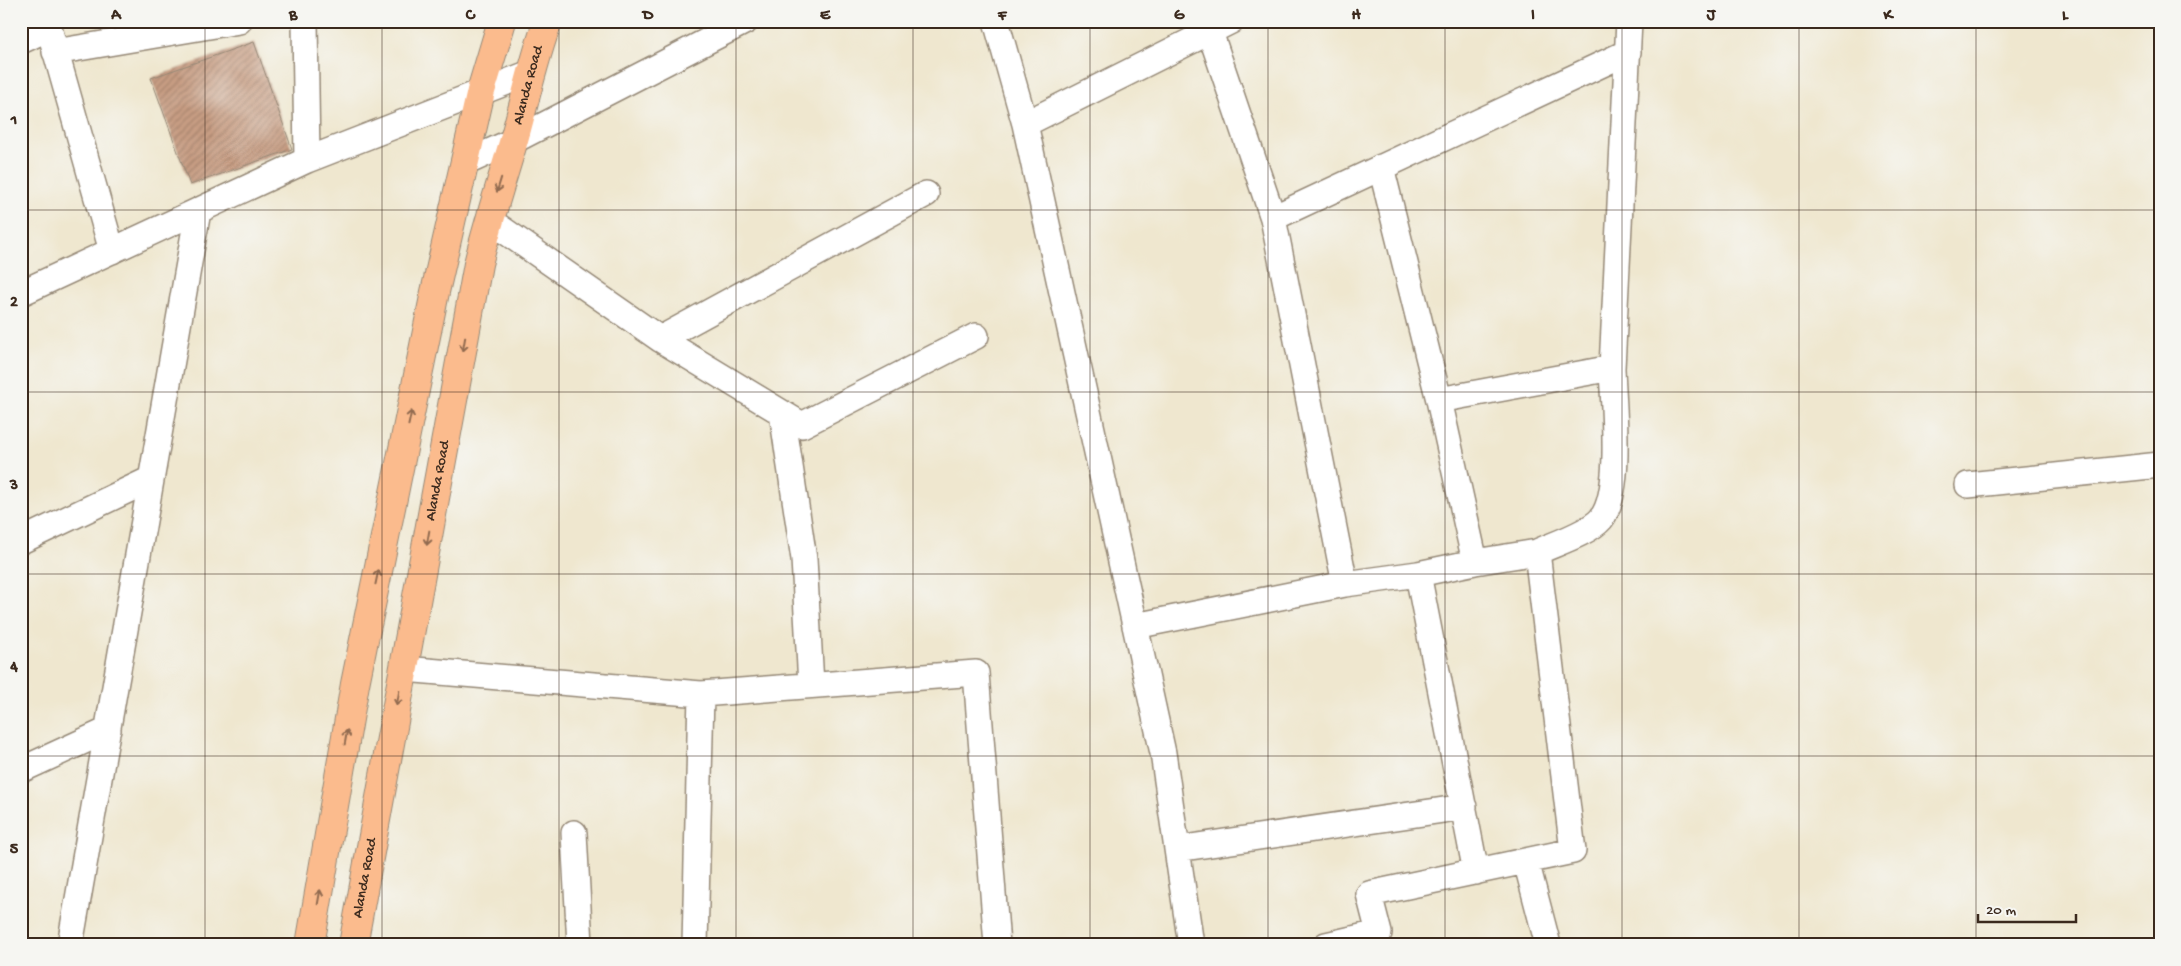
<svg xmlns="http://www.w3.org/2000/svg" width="2181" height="966" font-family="'Gochi Hand',sans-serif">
<defs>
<pattern id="building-hatch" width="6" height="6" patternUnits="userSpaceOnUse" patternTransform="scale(1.25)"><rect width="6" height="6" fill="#c79d83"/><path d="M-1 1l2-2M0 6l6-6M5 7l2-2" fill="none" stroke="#a3806b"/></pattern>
</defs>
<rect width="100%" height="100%" fill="#f6f6f2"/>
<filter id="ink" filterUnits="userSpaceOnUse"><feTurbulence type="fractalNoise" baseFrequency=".02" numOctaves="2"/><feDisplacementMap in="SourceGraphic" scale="10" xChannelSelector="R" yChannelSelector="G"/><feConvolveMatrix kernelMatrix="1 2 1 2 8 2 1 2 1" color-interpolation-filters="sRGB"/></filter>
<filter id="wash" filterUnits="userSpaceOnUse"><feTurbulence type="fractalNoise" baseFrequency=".0096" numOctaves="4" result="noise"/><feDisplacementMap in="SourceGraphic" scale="20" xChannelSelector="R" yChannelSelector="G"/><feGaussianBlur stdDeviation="1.12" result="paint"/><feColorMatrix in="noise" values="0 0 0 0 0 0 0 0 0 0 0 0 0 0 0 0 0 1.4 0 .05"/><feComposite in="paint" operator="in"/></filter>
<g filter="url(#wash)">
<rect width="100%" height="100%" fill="#efe7cf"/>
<g id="blocks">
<path fill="url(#building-hatch)" d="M254,42L292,149L190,185L151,78Z"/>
</g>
</g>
<g filter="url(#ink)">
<use href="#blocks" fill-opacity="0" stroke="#958876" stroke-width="1"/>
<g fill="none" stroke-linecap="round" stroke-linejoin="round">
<defs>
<path id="minor" d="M47,21L112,251
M305,21L307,160
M996,21L1025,124L1231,21
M1210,32L1273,218
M21,41L49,28
M55,52L239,21
M1025,124L1163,753L1191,945
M465,163L513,141L746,21
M1381,167L1439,400
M489,220L660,339L802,425L976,336
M21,293L307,160L530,73
M660,339L926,194
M782,413L804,559L811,685
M1968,485L2160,465
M21,541L151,479
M1537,552C1554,544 1589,533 1601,519C1623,492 1613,404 1612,368
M1475,562L1418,574L1345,584L1273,218L1628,52
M1418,574L1476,872
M1135,626L1345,584
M404,669L701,694L976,673L997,945
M21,770L108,730
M574,833L580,945
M1177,849L1464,807
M1526,861L1548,945
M70,945L198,211
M695,945L701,694
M1326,945L1379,933L1369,894L1573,851L1537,552L1475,562L1439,400L1612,368L1629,21"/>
<g id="primary">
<path d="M310,945L355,684L435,292L481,91L502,21"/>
<path id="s1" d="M353,945L478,264C488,223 501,183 513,143C525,102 533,61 548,21"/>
</g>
</defs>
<use href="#minor" stroke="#958876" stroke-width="28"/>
<use href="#primary" stroke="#958876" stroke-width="30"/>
<use href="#minor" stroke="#fff" stroke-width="25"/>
<use href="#primary" stroke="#fbbb8d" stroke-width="28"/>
</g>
<defs><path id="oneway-shaft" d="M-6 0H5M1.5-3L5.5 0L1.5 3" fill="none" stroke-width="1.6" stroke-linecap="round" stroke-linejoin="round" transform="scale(1.25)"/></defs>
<g stroke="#916b50">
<use href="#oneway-shaft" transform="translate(499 185) rotate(107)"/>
<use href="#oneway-shaft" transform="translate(464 344) rotate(100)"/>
<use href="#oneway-shaft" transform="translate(410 418) rotate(-78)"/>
<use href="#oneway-shaft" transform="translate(428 538) rotate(100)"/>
<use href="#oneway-shaft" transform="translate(377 577) rotate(-78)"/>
<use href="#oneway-shaft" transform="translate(398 698) rotate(100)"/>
<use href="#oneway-shaft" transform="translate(346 737) rotate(-80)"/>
<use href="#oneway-shaft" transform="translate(319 897) rotate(-80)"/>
</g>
</g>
<path fill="none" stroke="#3b2a1e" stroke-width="1" stroke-opacity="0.55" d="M205,21V945M382,21V945M559,21V945M736,21V945M913,21V945M1090,21V945M1268,21V945M1445,21V945M1622,21V945M1799,21V945M1976,21V945M21,210H2160M21,392H2160M21,574H2160M21,756H2160"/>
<g text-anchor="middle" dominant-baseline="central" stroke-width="5" stroke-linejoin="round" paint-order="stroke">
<g font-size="15" fill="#3b2a1e" stroke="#f6f6f2">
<text stroke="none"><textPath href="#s1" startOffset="878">Alanda Road</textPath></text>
<text stroke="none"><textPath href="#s1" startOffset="472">Alanda Road</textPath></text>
<text stroke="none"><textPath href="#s1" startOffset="68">Alanda Road</textPath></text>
</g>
</g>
<rect width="2181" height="966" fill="none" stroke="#f6f6f2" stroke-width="55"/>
<path d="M1978 914v8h98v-8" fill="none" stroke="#3b2a1e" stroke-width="2.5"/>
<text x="1986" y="914" font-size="15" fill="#3b2a1e" stroke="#f6f6f2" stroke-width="4" paint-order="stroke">20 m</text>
<rect x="28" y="28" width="2126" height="910" fill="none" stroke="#3b2a1e" stroke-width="2"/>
<g font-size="16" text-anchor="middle" font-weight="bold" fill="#3b2a1e">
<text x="116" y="19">A</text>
<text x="293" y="19">B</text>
<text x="470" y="19">C</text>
<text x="648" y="19">D</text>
<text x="825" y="19">E</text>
<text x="1002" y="19">F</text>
<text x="1179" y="19">G</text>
<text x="1356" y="19">H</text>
<text x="1533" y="19">I</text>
<text x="1711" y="19">J</text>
<text x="1888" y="19">K</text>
<text x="2065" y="19">L</text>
<text x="14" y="124">1</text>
<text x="14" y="306">2</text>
<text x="14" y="489">3</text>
<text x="14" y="671">4</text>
<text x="14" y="853">5</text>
</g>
</svg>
